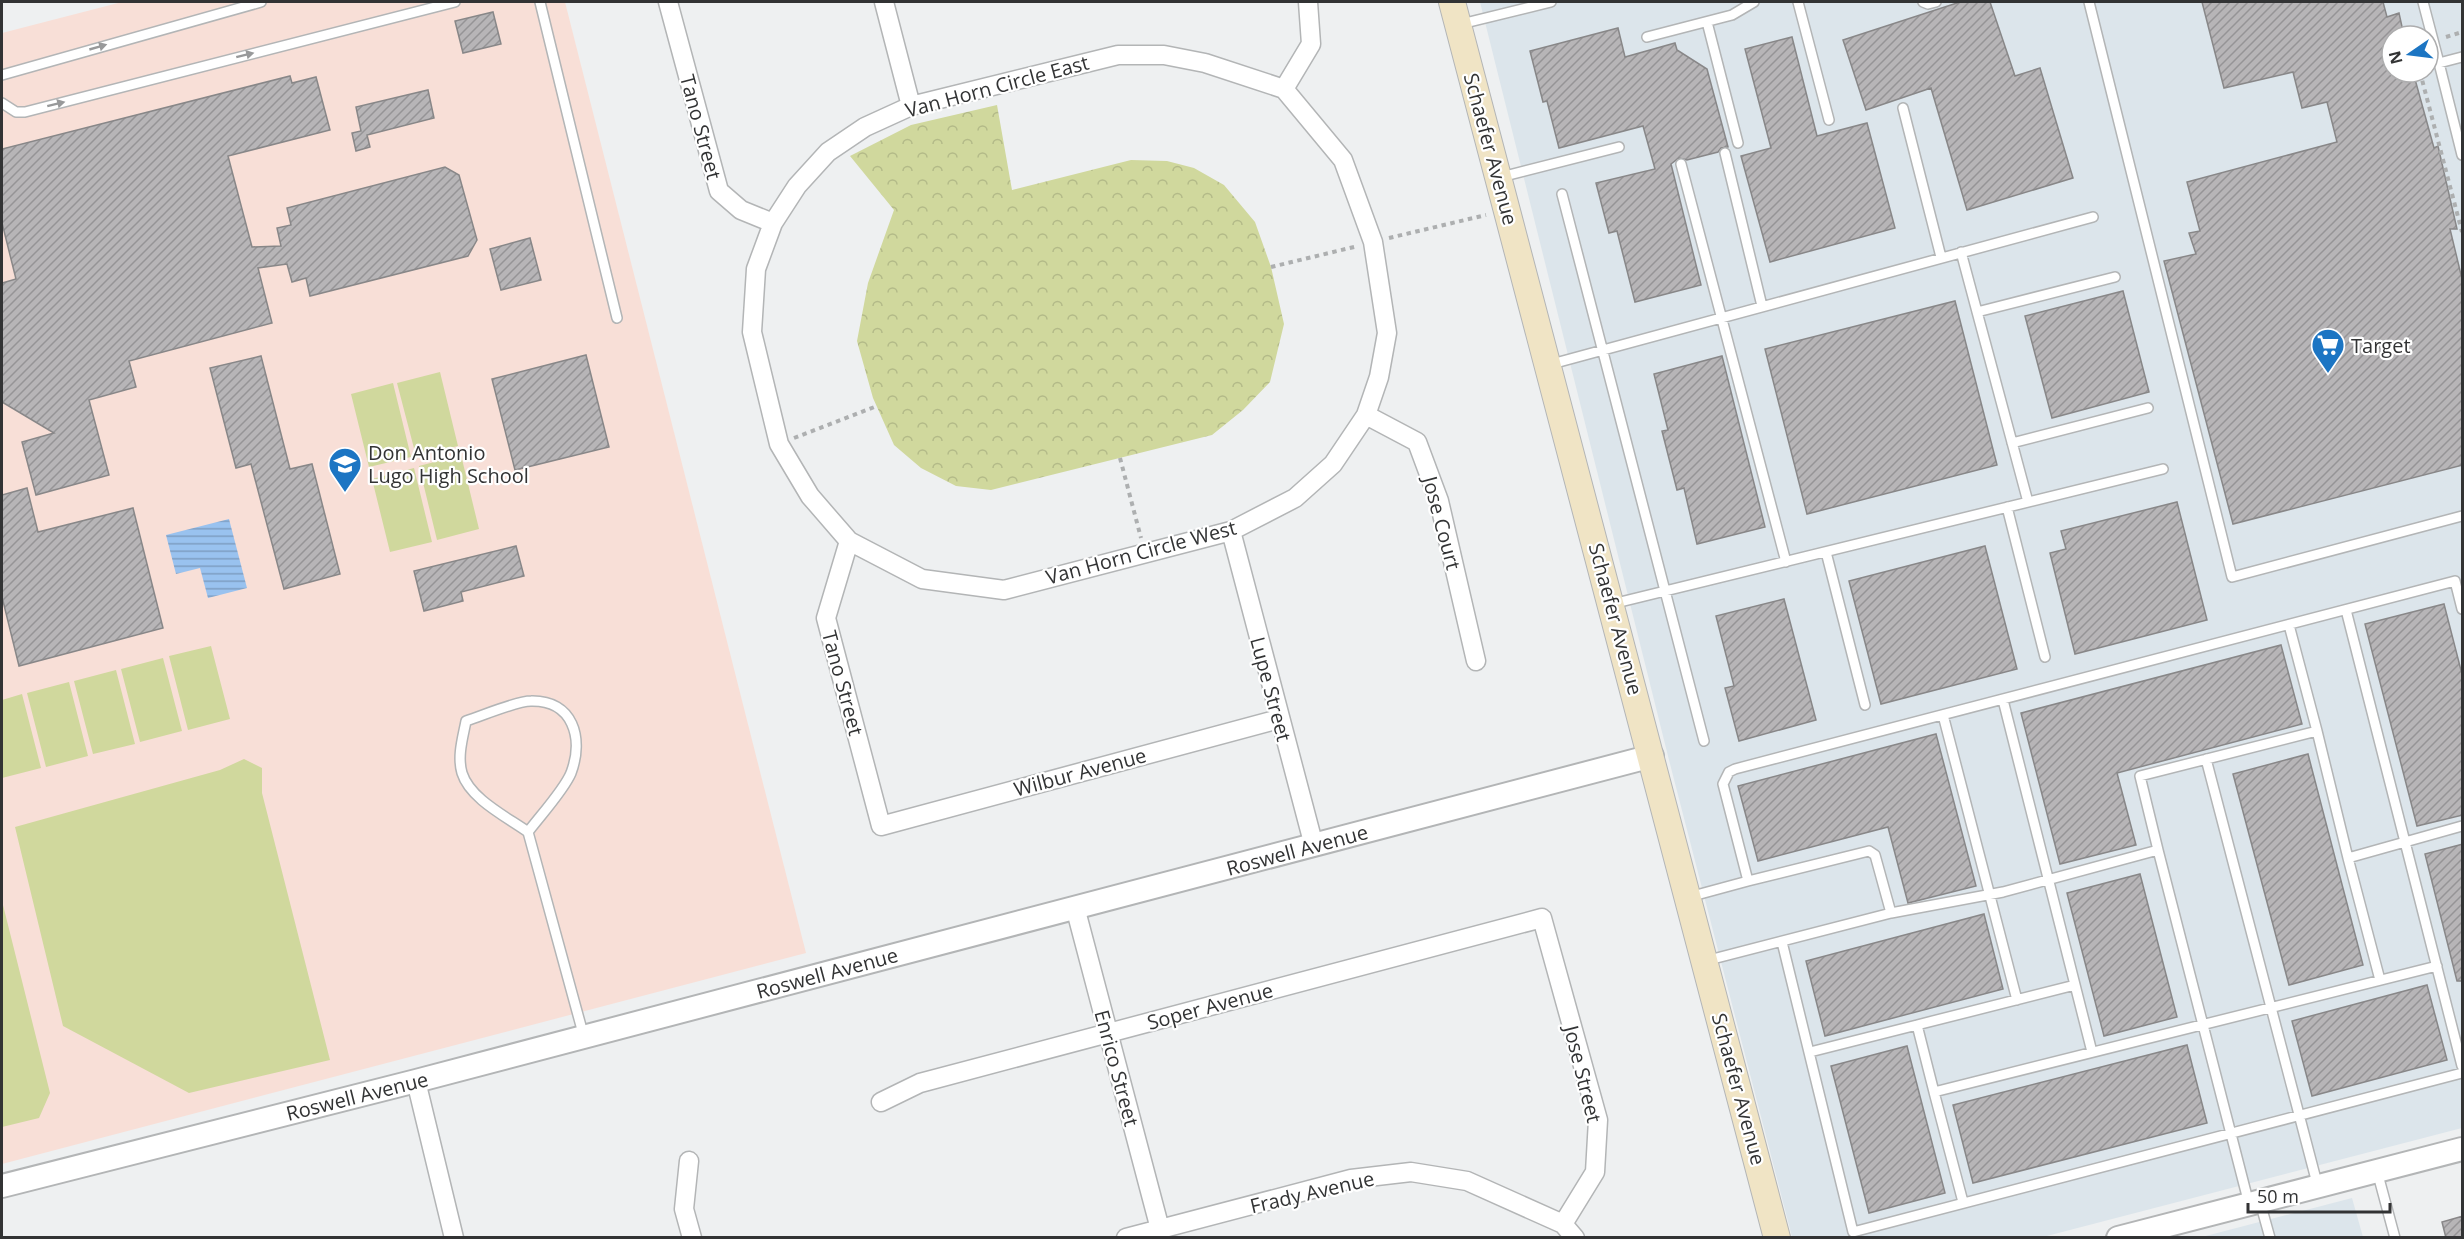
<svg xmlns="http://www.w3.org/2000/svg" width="2464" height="1239" font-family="'Open Sans',sans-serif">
<defs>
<pattern id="park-crowns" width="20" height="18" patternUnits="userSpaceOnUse" patternTransform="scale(1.5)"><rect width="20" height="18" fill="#d0d89d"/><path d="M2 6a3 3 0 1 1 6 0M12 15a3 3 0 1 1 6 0" fill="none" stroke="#b3ba88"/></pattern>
<pattern id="water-rules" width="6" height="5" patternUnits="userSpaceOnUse" patternTransform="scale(1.5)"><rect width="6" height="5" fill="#99c2ef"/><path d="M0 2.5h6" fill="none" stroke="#7d9ec2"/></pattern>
<pattern id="building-hatch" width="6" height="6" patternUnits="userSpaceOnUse" patternTransform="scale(1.5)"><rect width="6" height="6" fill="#b7b5b7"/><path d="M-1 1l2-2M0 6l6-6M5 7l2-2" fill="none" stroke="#959496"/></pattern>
</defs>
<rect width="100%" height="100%" fill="#eef0f1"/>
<path fill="#dce5eb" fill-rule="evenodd" d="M1480,2H2462V1128L2043,1237H1792L1669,760ZM2392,36H2428V72H2392Z
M2352,1198L2363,1237L2198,1238Z"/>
<path fill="#f8dfd7" d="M122,2H565L806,953L2,1164V33Z"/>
<path fill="url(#park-crowns)" d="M997,105L1012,190L1131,160L1167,161L1194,168L1224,185L1255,222L1271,267L1284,324L1270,382L1243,410L1212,435L991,490L956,486L921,468L894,445L873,398L857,341L868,283L894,210L850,156L911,125Z"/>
<path fill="#d0d89d" d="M440,372L458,446L416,456L397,383Z
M393,383L411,457L369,467L351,394Z
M461,455L479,529L437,540L419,466Z
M414,468L432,542L390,552L372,479Z
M211,646L230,719L188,730L169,656Z
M163,658L182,731L140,742L121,669Z
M116,670L135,744L93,754L74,681Z
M69,682L88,756L46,767L27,693Z
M22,694L41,768L2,778V700Z
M244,759L262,768V793L330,1060L189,1093L63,1026L15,827L220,770Z
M2,901L50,1093L39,1118L2,1127Z"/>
<path fill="url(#water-rules)" d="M229,519L247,588L208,598L200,568L176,574L166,535Z"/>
<path fill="url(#building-hatch)" stroke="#888788" stroke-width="1.5" d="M1960,2H1990L2015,76L2040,68L2073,178L1967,210L1931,88L1866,110L1843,40Z
M2202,2H2383L2387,17L2399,13L2404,36H2392V72H2413L2434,148L2438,146L2457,229H2450L2463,283V465L2233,524L2164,261L2196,254L2189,233L2200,231L2187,182L2337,142L2327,102L2302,108L2293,72L2224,88Z
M493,12L501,44L463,53L455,21Z
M1618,28L1625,57L1675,43L1677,50L1707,69L1728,147L1721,148L1718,152L1687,160L1679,158L1671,164L1701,285L1635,302L1617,231L1609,233L1596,183L1655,169L1643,126L1559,148L1547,101L1543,102L1530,51Z
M1792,37L1817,136L1867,123L1895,228L1770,262L1741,156L1771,148L1745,49Z
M290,76L292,83L316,77L330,130L228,156L252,247L281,246L277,228L291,225L287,208L445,167L459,175L477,240L468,256L310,296L306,278L292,282L287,264L258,268L272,323L129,361L136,387L89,400L109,475L36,495L22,442L54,433L2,402V283L16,279L2,223V149Z
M428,90L434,118L367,135L370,147L356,151L352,133L361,131L356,107Z
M530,238L541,280L501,290L490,249Z
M2123,291L2149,392L2052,418L2025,316Z
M1955,301L1997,465L1807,514L1765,349Z
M586,355L609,447L515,470L492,379Z
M261,356L290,469L312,464L340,574L284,589L251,464L236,468L210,368Z
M1722,356L1765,527L1697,544L1684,488L1677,490L1662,431L1668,430L1654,374Z
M27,488L38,532L133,508L163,628L19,666L2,597V495Z
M2177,502L2207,620L2075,654L2050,553L2066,549L2061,531Z
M516,546L524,576L461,592L463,601L424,611L414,571Z
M1985,546L2017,669L1881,704L1849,581Z
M1784,599L1816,720L1739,741L1725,688L1734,686L1716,616Z
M2444,604L2463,678V815L2417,826L2365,624Z
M2281,645L2302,724L2117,773L2136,845L2060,864L2021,713Z
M1936,734L1976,886L1908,903L1888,827L1758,861L1738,786Z
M2308,754L2363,965L2289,985L2233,774Z
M2463,844V981H2457L2425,854Z
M2140,874L2177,1017L2104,1036L2067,893Z
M1984,914L2003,989L1825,1036L1806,961Z
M2427,985L2447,1060L2312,1096L2292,1021Z
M2187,1045L2207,1123L1973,1183L1953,1105Z
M1907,1046L1945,1193L1869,1213L1831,1066Z
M2463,1216V1238H2446L2442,1222Z"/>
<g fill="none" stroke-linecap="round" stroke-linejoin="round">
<defs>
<path id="service" d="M540,2L617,318
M1798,2L1829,120
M1923,2L1928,4L1936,2
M2089,2L2232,577L2462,516
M2423,2L2439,63L2462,57
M1707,22L1738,143
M1461,24L1551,2
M1647,37L1732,15L1754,2
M2439,63L2462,155
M2,75L261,2
M2,103L16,112H25L455,2
M1903,108L1941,257
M1725,153L1762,306
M1681,164L1786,562
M1501,177L1619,147
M1562,194L1704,741
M1961,252L2028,502
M1977,312L2115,277
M1548,365L2093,217
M2012,443L2148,408
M2007,507L2045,657
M1826,552L1865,705
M1612,604L2163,469
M2346,610L2405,842L2462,826
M2289,625L2317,731
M2003,700L2092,1052
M1943,715L2017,1000
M2206,759L2318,1187
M528,832C507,817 470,799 462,773C457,756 463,737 466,721C482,716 516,701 531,701C573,700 584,738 571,773C564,790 540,816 528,832L584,1037
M2158,850L2249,1204
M2348,858L2380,980
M1748,881L1869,851L1875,855L1891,913
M1689,897L1748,881L1723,784L1729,772L1735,769L2455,581L2462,609
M1782,942L1853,1232L2462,1073
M1705,961L1891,913L2003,892L2158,850L2140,776L2317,731L2348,858L2405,842L2462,1066
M1917,1025L2075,985
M1810,1052L1917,1025L1934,1092
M2377,1171L2395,1238
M1963,1202L1934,1092L2437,966
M2260,1202L2270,1238"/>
<path id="minor" d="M668,2L719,191L741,210L773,223
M884,2L911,106
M1118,55H1164L1205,63L1284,89L1343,160L1373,242L1387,333L1379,377L1366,415L1333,464L1295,498L1231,531L1004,590L922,579L849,541L810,496L779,444L752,332L756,269L773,223L797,186L828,152L865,127L911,106Z
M1284,89L1311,44L1308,2
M1366,415L1417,442L1439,501L1476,661
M1231,531L1314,846
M849,541L826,618L881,826L1279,719
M1075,907L1160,1229
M416,1081L454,1238
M881,1102L920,1083L1542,918L1598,1120L1595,1172L1563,1224
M689,1161L684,1209L692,1238
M1126,1238L1351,1179L1411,1172L1467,1181L1563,1224L1575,1238"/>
<path id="tertiary" d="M2,1186L416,1081L1652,756
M2118,1238L2462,1149"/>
<path id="secondary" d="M1452,2L1777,1238"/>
</defs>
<use href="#service" stroke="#b3b5b6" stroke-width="12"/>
<use href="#minor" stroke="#b3b5b6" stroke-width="21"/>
<use href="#tertiary" stroke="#b3b5b6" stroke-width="26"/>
<use href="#secondary" stroke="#b3b5b6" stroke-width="28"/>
<path stroke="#adafb0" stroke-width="4" stroke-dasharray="4.5 4.5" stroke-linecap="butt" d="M2446,37L2462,32
M2420,72L2462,232
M1389,238L1486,215
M1271,267L1358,246
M794,438L877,406
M1120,458L1141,538"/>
<use href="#service" stroke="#fff" stroke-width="9"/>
<use href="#minor" stroke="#fff" stroke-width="18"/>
<use href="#tertiary" stroke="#fff" stroke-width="22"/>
<use href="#secondary" stroke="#f0e4c5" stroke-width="26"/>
</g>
<defs><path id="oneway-solid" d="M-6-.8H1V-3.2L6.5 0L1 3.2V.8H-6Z" transform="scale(1.5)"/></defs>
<g fill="#98999a">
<use href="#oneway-solid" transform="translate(98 47) rotate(-16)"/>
<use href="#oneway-solid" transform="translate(245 55) rotate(-14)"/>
<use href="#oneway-solid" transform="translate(56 104) rotate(-14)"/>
</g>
<defs>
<symbol id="supermarket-pin" viewBox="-11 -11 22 30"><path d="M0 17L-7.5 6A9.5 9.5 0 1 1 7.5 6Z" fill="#1c75c3" stroke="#fff"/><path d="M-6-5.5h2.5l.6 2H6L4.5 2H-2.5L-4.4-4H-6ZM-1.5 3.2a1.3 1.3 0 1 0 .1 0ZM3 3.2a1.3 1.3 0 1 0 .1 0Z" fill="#fff"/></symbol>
<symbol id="school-pin" viewBox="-11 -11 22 30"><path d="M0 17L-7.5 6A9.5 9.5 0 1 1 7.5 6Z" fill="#1c75c3" stroke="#fff"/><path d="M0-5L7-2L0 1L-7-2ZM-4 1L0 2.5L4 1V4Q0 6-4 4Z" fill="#fff"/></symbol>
</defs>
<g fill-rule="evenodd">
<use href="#supermarket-pin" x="2309" y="326" width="38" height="52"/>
<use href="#school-pin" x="326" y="445" width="38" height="52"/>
</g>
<g text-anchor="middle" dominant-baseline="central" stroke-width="4.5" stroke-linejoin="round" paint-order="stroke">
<g font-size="20" fill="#323334" stroke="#fff">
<text transform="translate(997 86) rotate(-15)">Van Horn Circle East</text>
<text transform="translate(701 127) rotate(75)">Tano Street</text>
<text transform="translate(1491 149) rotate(75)">Schaefer Avenue</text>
<text transform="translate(1442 523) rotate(75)">Jose Court</text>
<text transform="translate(1141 552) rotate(-15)">Van Horn Circle West</text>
<text transform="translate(1616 619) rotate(75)">Schaefer Avenue</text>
<text transform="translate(843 683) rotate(75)">Tano Street</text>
<text transform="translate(1271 689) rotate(75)">Lupe Street</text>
<text transform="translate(1080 772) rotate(-15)">Wilbur Avenue</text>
<text transform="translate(1297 850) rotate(-15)">Roswell Avenue</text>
<text transform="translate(827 973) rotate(-15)">Roswell Avenue</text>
<text transform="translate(1210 1006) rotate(-15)">Soper Avenue</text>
<text transform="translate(1117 1068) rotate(75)">Enrico Street</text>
<text transform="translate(1583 1074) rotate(76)">Jose Street</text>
<text transform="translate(1739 1089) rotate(75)">Schaefer Avenue</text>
<text transform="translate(357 1096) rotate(-14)">Roswell Avenue</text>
<text transform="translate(1312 1192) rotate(-13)">Frady Avenue</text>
</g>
<g font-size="20" fill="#323334" stroke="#fff" text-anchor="start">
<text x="2351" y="345">Target</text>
<text x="368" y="452">Don Antonio<tspan x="368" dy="23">Lugo High School</tspan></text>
</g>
</g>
<rect width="2464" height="1239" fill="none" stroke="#323334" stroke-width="6"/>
<g transform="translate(2410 54) rotate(256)"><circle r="28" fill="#ffffff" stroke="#adadae" stroke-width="1.5"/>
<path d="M0-4.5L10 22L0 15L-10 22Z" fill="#1c75c3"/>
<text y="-9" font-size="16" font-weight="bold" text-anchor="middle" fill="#323334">N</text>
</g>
<path d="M2248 1203v9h142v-9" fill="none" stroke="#323334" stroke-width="3"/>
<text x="2257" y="1203" font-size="18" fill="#323334" stroke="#ffffff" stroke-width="4.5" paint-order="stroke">50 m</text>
</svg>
